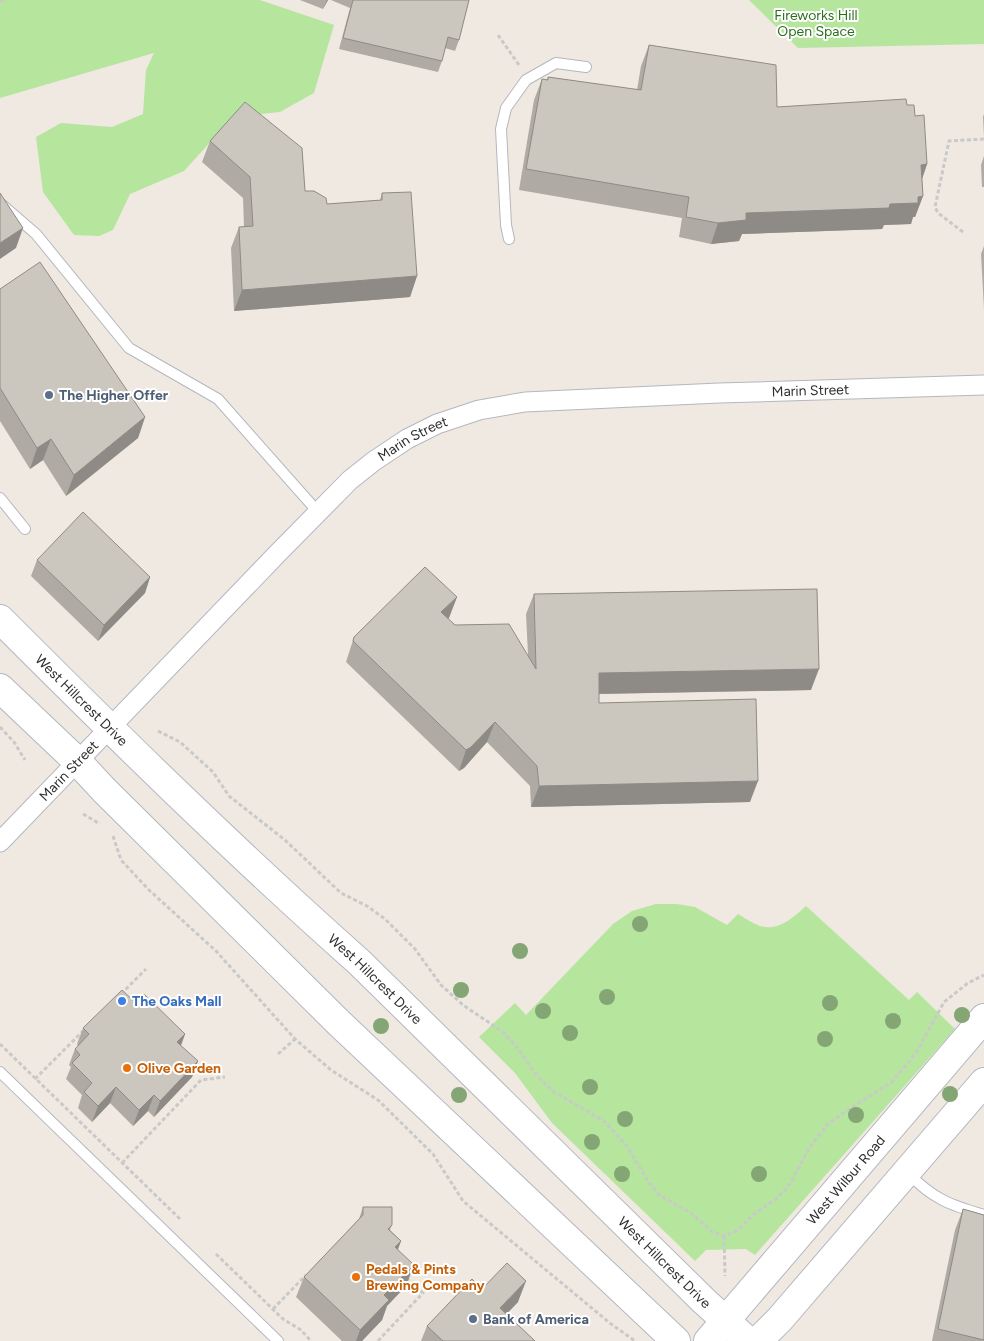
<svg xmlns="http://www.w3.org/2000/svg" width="984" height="1341" font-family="Figtree,sans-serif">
<rect width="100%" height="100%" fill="#efe9e1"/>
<path fill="#b6e59e" d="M0,0H260L334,25L314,93L280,112L233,117L184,171L130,194L113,230L99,236L74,235L43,192L36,137L61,123L112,127L143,114L146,70L154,53L0,98Z
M749,0H984V44L798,48Z
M656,904H677L695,907L727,925L738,914C745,918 752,923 760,926C778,932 794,917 806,906L909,1000L917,992L955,1029L755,1255L746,1249L706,1250L695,1261L552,1123L515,1073L479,1037L515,1003L526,1015L613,924L632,911Z"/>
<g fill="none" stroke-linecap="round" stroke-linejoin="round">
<defs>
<path id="lane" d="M0,203L36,234L129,348L218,399L318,512
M509,239L506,225L501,129L506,108L526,80L556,63L586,67
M0,498L25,529
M0,1072L278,1341
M908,1173C933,1199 950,1205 984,1215"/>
<g id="street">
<path id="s1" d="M0,842L278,553L350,480L374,461L407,439L437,424L479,410L525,402L719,393L984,385"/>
</g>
<g id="secondary">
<path id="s2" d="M0,619C117,736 235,852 359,962L704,1301L748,1341"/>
<path d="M0,688L78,762L104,790L338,1022L676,1341"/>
<path id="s3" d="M708,1341L984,1018"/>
<path d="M758,1341L780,1319L984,1082"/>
</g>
</defs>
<use href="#lane" stroke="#b4b7c1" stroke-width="12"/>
<use href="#street" stroke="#b4b7c1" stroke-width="21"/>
<use href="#secondary" stroke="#b4b7c1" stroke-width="30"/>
<path stroke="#c9c9c9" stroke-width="3" stroke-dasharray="4 2.5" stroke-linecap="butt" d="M0,1L4,0
M498,35L519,65
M963,232L938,213L935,207L949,141L984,139
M0,727L14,742L25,760
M158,731L180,742L213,772L229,796L285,840L341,893L367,906L385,919L415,949L441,985L463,1005L503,1032L515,1045L538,1077L554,1092L604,1121L626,1145L648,1181L659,1195L691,1213L712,1232L724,1236L737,1231L754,1214L777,1198L788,1187L810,1147L827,1125L852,1107L892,1082L916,1053L944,1002L968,983L984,975
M83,814L100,824
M113,836L121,860L149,890L216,951L295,1039L331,1070L378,1100L433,1154L463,1201L611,1324L635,1341
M121,994L146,969
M0,1044L180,1219
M278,1054L295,1039
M35,1079L83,1031
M122,1163L201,1080L225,1077
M724,1236L725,1276
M216,1254L283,1319L301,1330L311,1341
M273,1309L306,1275
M378,1341L423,1293L405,1277"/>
<use href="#lane" stroke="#fff" stroke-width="10"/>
<use href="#street" stroke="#fff" stroke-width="19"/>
<use href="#secondary" stroke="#fff" stroke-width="28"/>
</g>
<g fill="#84a574">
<circle cx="640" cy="924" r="8"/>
<circle cx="520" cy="951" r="8"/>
<circle cx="461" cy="990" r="8"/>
<circle cx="607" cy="997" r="8"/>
<circle cx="830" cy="1003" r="8"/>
<circle cx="543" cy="1011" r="8"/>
<circle cx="962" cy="1015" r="8"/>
<circle cx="893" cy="1021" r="8"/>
<circle cx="381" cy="1026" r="8"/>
<circle cx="570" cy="1033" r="8"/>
<circle cx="825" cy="1039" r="8"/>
<circle cx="590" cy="1087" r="8"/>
<circle cx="950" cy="1094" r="8"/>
<circle cx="459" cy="1095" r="8"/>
<circle cx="856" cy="1115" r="8"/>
<circle cx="625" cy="1119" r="8"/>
<circle cx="592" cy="1142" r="8"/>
<circle cx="622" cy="1174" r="8"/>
<circle cx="759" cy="1174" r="8"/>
</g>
<path fill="#afaba4" d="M300,0H328L323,9Z
M331,0H469L459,40L455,51L445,48L442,61L438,72L339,49L350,8Z
M649,45L777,107L907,105L915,116L927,164L922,179L923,196L915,217H913L911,224L884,225L882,229L742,234L739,241L711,244L679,237L682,218L519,190L534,100L542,79L547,80L548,77L637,90L641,66Z
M984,114V137L983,117Z
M210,141L305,191L327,204L380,200L382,193L417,276L410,297L234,311L231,248L239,227H244L243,198L202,162Z
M984,156V187H982L981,165Z
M984,246V309L981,254Z
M0,289L145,417L138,438L66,496L43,460L30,469L0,421Z
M37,560L150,577L145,593L98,641L31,576Z
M534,594L811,690L599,694V703L750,802L531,807L530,786L487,742L464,768L459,771L346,662L354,637L457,597L448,619L455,625L528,655L526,614Z
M136,1003L185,1034L181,1046L198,1061L192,1077L154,1117L148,1111L133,1126L110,1103L92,1122L78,1108L82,1095L66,1079L71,1067L69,1065L75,1049L78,1046L77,1044L83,1028Z
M363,1207L392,1225L390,1230L401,1241L398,1249L406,1286L387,1306L382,1320L362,1341H342L296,1297L304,1277L359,1219Z
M963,1209L984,1215V1341H932L955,1230Z
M482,1289L518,1302L506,1314L535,1341H421L427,1326Z"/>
<path fill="#8e8b86" d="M327,0H328L323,9Z
M927,164L920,185L921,165Z
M923,196L915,217H913L911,224L884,225L882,229L742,234L739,241L711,244L718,223L746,213L890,204Z
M23,228L16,248L0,259V243Z
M417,276L410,297L234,311L242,290Z
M145,417L138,438L66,496L74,475Z
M51,439L43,460L30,469L37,448Z
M150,577L145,593L98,641L104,625Z
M457,597L449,618L434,633L441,612Z
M819,669L811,690L592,694L599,673Z
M495,722L487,742L464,768L459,771L466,750Z
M758,781L750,802L531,807L539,786Z
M185,1034L179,1050L177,1042Z
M198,1061L192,1077L154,1117L160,1101Z
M116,1087L110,1103L92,1122L98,1106Z
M154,1095L148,1111L133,1126L139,1110Z
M401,1241L393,1262L395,1247Z
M414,1265L406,1286L387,1306L382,1320L362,1341H356L360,1330L384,1295Z
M526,1281L518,1302L492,1329L500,1308Z"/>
<path fill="#cbc7bf" stroke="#8e8b86" d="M353,0H469L459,40L448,37L442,61L343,38Z
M649,45L776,65L777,107L906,99L907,105H914L915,116L924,115L927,164L921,165L923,196L918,197V203L890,204L889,208L746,213V220L718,223L686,217L689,197L526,169L542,79L548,80V77L641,90Z
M245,102L302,148L305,191H314L326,198L327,204L382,200V193L411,192L417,276L242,290L239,227L253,226L250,177L210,141Z
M0,193L23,228L0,243Z
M40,262L145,417L74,475L51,439L37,448L0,388V289Z
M83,512L150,577L104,625L37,560Z
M425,567L457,597L441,612L455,625L509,624L536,669L534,594L817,589L819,669L599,673V703L756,699L758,781L539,786L537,766L495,722L471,747L466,750L353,641L354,637Z
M122,990L136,1003L144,994L185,1034L177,1042L198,1061L160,1101L154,1095L139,1110L116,1087L98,1106L84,1092L92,1083L72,1063L80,1055L75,1049L89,1034L83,1028Z
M363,1207H392V1225L388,1229L401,1241L395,1247L414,1265L384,1295L389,1300L360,1330L304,1277L363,1215Z
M963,1209L984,1215V1340L938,1329Z
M507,1263L526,1281L500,1308L535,1341H443L427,1326L472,1279L482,1289Z"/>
<g fill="#5c6f8a" stroke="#fff" stroke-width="2">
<circle cx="49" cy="395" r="5"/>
<circle cx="473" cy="1319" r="5"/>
</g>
<circle fill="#3f7fe0" stroke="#fff" stroke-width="2" cx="122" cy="1001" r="5"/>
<g fill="#e8710a" stroke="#fff" stroke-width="2">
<circle cx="127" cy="1068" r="5"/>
<circle cx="356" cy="1277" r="5"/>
</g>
<g text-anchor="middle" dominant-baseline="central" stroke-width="4" stroke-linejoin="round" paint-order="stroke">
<g font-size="14" fill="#2c6e1b" stroke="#fff">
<text x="816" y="15">Fireworks Hill<tspan x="816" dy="16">Open Space</tspan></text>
</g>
<g font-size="14" fill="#2e2e2e" stroke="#fff">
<text stroke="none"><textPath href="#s1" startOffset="984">Marin Street</textPath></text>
<text stroke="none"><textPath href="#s1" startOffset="579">Marin Street</textPath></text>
<text stroke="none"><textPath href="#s2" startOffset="115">West Hillcrest Drive</textPath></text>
<text stroke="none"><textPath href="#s1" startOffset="99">Marin Street</textPath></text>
<text stroke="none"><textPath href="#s2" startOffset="520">West Hillcrest Drive</textPath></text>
<text stroke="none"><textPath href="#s3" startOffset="212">West Wilbur Road</textPath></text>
<text stroke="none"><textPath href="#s2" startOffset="925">West Hillcrest Drive</textPath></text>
</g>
<g font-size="14" font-weight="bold" fill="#4e5e75" stroke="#fff" text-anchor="start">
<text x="59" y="395">The Higher Offer</text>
<text x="483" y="1319">Bank of America</text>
</g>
<g font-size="14" font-weight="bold" fill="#366cbe" stroke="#fff" text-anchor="start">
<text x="132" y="1001">The Oaks Mall</text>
</g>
<g font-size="14" font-weight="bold" fill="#c56008" stroke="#fff" text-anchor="start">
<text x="137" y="1068">Olive Garden</text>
<text x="366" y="1269">Pedals &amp; Pints<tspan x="366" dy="16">Brewing Company</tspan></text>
</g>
</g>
</svg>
